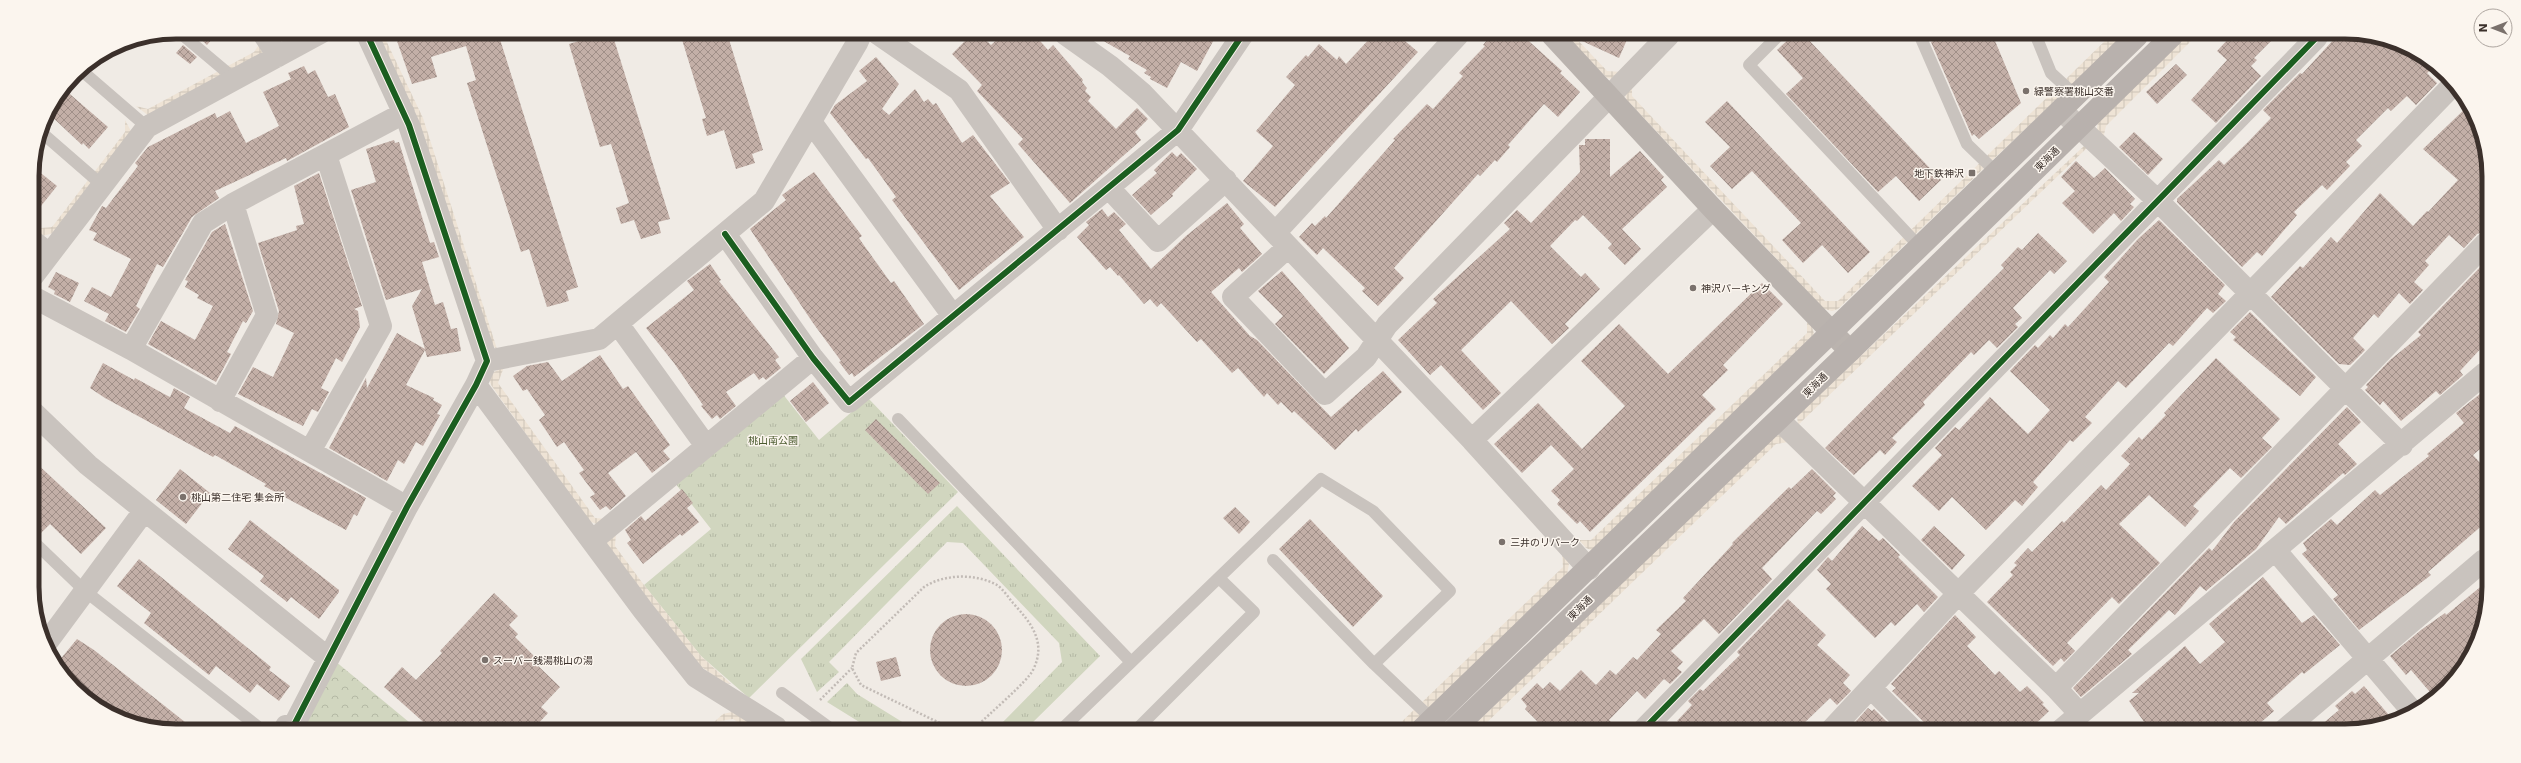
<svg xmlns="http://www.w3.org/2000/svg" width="2521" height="763" font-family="'DejaVu Sans','Noto Sans JP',sans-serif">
<defs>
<pattern id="grass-tufts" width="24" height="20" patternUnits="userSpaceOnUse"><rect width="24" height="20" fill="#d1d6bf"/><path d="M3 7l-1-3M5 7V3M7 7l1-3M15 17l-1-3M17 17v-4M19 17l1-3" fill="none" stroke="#b4b8a4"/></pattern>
<pattern id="forest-crowns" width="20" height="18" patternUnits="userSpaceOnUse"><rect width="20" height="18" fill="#d1d6bf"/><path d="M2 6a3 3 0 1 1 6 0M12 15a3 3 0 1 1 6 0" fill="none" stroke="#b4b8a4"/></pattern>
<pattern id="plaza-grid" width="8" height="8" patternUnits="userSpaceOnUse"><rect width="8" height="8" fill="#eee3d5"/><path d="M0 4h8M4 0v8" fill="none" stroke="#cdc3b7"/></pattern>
<pattern id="building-cross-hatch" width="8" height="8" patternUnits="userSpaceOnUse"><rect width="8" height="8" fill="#c3afa7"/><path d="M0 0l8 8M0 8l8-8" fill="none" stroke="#a08f88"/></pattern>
</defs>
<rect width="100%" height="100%" fill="#f0ebe5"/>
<path fill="url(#grass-tufts)" d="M782,393L819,440L868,398L958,492L749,698L701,656L644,585L711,529L675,483Z
M957,506L1100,656L1027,728H997L1062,662L1059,643L963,543L947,542L829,662L839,672L817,692L801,659Z
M847,683L857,694L912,728H869L827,702Z"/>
<path fill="url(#forest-crowns)" d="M335,661L415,727L301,726Z"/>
<path fill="url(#plaza-grid)" d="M273,32H304L294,38L284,39Z
M374,32H382L423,118L497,349L493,346Z
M1565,35H1573L1607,71L1623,72L1612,79L1607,78Z
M2110,36H2124L1984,168L1838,309L1832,311L1824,309L1626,99L1625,95L1632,85V96L1825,301H1838Z
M2185,36H2196L2106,126L2103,139L2097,130L2098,120Z
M260,43L263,53L149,116L136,106L148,109L254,52Z
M125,120L132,133L54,233L42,236L33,230V222L41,228L52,227L125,132Z
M2085,145L2088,147L1798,425L1797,416Z
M1807,320L1812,326L1814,334L1596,547L1591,550L1586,548L1579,540H1591L1807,333Z
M504,367L498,383L595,518L607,519L597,524L588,521L491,385L489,379L492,373Z
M1779,435L1788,442L1776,444L1480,729H1470L1774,436Z
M616,533L615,546L644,585L701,656L731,684L725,683L700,666L607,546V541Z
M1562,554L1569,564L1567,575L1407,729H1394L1563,567Z
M732,712L758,727H745L733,719L714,722L723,714Z"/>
<path fill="url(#building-cross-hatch)" d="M193,32H218L207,45Z
M424,33H498L578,287L566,291L569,301L547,307L529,249L521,252L467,83L476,80L466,46L431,57L437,77L412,84L397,41Z
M576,33H612L670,219L658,222L661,233L641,239L634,220L621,224L616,208L629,203L611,144L600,147L569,44L579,41Z
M680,33H727L763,150L752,154L755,163L736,169L724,130L707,136L702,119L706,118Z
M972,34H980L991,45L1003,34H1034L1048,50L1053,45L1083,80L1082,82L1087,88L1085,91L1091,97L1088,101L1116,129L1137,108L1148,119L1135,132L1141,140L1070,203L1018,144L1023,139L977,91L982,85L952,54Z
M1091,34H1217L1197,71L1181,62L1167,88L1150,79L1151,77L1144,73L1147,70L1128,59L1130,56Z
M1373,35H1398L1418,52L1275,207L1243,181L1273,146L1256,131L1295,85L1286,77L1306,55L1308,57L1319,44L1337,60L1339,56L1346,64Z
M1491,35H1522L1562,71L1560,73L1580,92L1558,117L1544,104L1508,145L1510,147L1497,162L1495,160L1480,176L1478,174L1394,268L1404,278L1378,306L1362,291L1365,288L1323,248L1317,255L1299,237L1312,223L1315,226L1325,216L1326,218L1395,140L1393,139L1427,104L1433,109L1463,76L1459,73L1485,46L1483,45Z
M1569,35H1629L1619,58Z
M1792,36H1805L1941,180L1919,201L1896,176L1878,192L1786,94L1803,78L1777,50Z
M1944,36H1993L2021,103L1979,139L1974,134L1972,136L1931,42Z
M2230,37H2275L2254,58L2257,60L2251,66L2261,76L2216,123L2191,100L2227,60L2217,51Z
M2336,37H2382L2434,67L2427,73L2437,83L2416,105L2407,96L2391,111L2388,108L2356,140L2362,146L2346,162L2350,166L2327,190L2322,185L2294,212L2297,215L2262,256L2257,252L2242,267L2177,202V199L2219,160L2224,165L2247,143L2271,118L2263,110L2300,73L2302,74Z
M183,45L197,57L190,64L176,53Z
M876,57L899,84L882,109L889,115L915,89L924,102L928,99L933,105L936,103L962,143L973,135L1010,183L990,196L1024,237L959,290L892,200L896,197L868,158L866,159L830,113L835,105L867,81L859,71Z
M2176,64L2187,75L2157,104L2146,92Z
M304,66L308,74L315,70L328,97L335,94L349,127L287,161L286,158L215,191L219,198L192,217L163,267L157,264L136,306L140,309L126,332L105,321L109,314L84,301L92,287L111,297L131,259L93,240L97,233L89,230L102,206L106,208L138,166L135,163L148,147L215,113L217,118L230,111L246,143L279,126L263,92L291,79L288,73Z
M64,89L108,127L89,149L83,143L82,145L48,113Z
M1727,101L1870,252L1848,273L1822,245L1803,263L1782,240L1801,223L1752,171L1732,189L1710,166L1730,147L1705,122Z
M2469,105L2474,112L2486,148V231L2477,234L2464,248L2449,235L2425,261L2429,265L2414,282L2423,290L2410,304L2399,293L2378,318L2374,314L2353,338L2365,350L2350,365L2339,364L2271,297L2300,266L2303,268L2331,237L2337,243L2380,193L2413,226L2427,211L2428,212L2458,180L2423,149Z
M2134,132L2163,159L2148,175L2119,147Z
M1585,139H1610V177L1640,151L1664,177L1661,180L1667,187L1622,229L1641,249L1625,265L1608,248L1612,244L1583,215L1577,221L1575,220L1550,246L1581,277L1585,273L1600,289L1565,324L1569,328L1552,344L1511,301L1461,350L1501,393L1483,410L1441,365L1430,375L1398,340L1437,303L1433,299L1510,229L1504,223L1517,210L1531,223L1580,172L1579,145H1585Z
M394,140L395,143L399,142L430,243L434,242L439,257L422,262L435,305L443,302L451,329L457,328L461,351L427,357L425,350L406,385L434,398L433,400L442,405L437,414L440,415L423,446L416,442L404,464L398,460L387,481L329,448L366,378L367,388L397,333L425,349L412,306L422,289L386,300L351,190L376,182L366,149Z
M1172,152L1177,157L1181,153L1197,169L1172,194L1173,196L1151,215L1132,195L1157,173L1154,170Z
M2076,161L2094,178L2105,168L2135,199L2130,204L2134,207L2121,221L2114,213L2093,234L2062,203L2075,191L2061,177Z
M32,166L57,186L33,216L32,167Z
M814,172L862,236L859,238L863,244L891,283L894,281L924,324L854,377L852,373L849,375L839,362L841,361L813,323L750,229L786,200L782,195Z
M319,173L362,306L354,309L358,311L360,327L342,362L336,358L321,388L329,392L318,412L312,409L303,426L238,394L253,367L273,377L294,333L276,324L279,311L258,243L297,230L296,226L304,224L294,186Z
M1227,203L1244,224L1240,228L1262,254L1242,272L1239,268L1211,292L1250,336L1257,340L1331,417L1383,371L1402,392L1358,432L1356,429L1335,450L1294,411L1292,413L1281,402L1278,405L1267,393L1264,397L1238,368L1232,373L1201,339L1197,342L1161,303L1157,307L1150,299L1144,304L1119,275L1118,276L1110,267L1106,270L1077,237L1089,225L1086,222L1102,209L1108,217L1114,212L1126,224L1119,230L1151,269L1186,236Z
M2159,220L2225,285L2218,294L2226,301L2213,313L2207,308L2173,346L2169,343L2126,388L2118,381L2085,417L2092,423L2073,442L2070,440L2033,482L2038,487L2022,506L2015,500L1986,530L1952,497L1939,511L1912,486L1942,455L1935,448L1955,427L1959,430L1990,397L2028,434L2050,410L2010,371L2035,345L2038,348L2050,335L2053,338L2065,324L2068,327L2109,282L2104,277L2138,239Z
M225,224L253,311L246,323L243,321L227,352L231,354L216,382L148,344L161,321L195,340L213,306L197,298L199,295L185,287L188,281L185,280L212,232Z
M2038,233L2067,261L2054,274L2050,270L2013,308L2022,318L2015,324L2018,327L1997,348L1989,340L1974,355L1971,352L1923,402L1925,405L1892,438L1897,442L1885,455L1880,450L1854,475L1825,448L2004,268L2001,265L2018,247L2022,250Z
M2486,261L2485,344L2460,371L2463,375L2440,395L2436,391L2401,421L2383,401L2380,405L2365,390L2368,387L2366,385L2390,360L2421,335L2418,332Z
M710,264L721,280L719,281L779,357L775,360L781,368L766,380L763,377L759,380L754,373L726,392L736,406L720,419L717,415L712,419L701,406L703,405L674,363L646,328L694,290L687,281Z
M1282,271L1349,348L1324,374L1275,324L1283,316L1258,291Z
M56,272L79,283L70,302L54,294L55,291L48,287Z
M1762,283L1783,304L1723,365L1728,370L1702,395L1716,409L1590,532L1580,521L1577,524L1557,504L1560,500L1551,491L1574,469L1551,445L1522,473L1494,444L1538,403L1582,449L1625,406L1581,361L1619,324L1668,374Z
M2250,312L2316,377L2300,396L2233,340L2236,337L2230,332Z
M600,355L623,389L628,386L670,445L663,451L670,459L652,473L636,452L608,473L626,496L610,510L606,506L600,510L590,497L595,494L579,473L584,470L564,442L557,447L539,420L545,415L527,389L523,391L513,376L527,366L548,362L562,381Z
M2216,358L2280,419L2262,438L2272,447L2241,478L2230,468L2193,506L2199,511L2185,527L2149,495L2119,524L2160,563L2119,604L2112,597L2067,643L2075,651L2064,662L2061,658L2053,666L1987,602L2013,575L2010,572L2017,565L2014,563L2028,548L2032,552L2062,521L2064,523L2101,485L2106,490L2130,464L2121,456L2139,437L2142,440L2166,415L2164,413Z
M103,363L134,380L135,378L166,395L170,397L174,388L190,397L184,408L230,433L235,426L366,498L357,516L354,514L346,530L264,486L266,484L215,455L213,457L105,398L90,388Z
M813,382L829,403L806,422L790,401Z
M2480,394L2485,399V445L2473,455L2485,468V523L2428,572L2431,575L2359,630L2333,599L2338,595L2302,554L2307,550L2303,543L2331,519L2337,525L2375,490L2380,495L2429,456L2427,454L2464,423L2456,413Z
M2347,407L2361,422L2338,444L2357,464L2345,475L2343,473L2286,524L2279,517L2256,549L2206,591L2200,586L2175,615L2169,610L2128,650L2132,654L2081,697L2073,688L2209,548L2212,551L2234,522Z
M876,419L940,483L928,494L865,430Z
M34,461L106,528L81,554L50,524L38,536L34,535Z
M180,469L210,493L186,524L156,500Z
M1812,469L1836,493L1833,496L1836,499L1821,514L1817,511L1762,568L1772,579L1719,634L1704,619L1671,651L1683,662L1677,668L1682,672L1670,684L1664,679L1645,699L1637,691L1609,720L1618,729H1545L1525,709L1527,706L1521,699L1537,683L1543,689L1550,682L1560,691L1581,670L1596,685L1610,670L1616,675L1633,657L1637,660L1661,634L1656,630L1686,601L1683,598L1733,544L1732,543L1789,487L1791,489Z
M682,489L693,503L687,508L699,522L682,536L680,534L643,564L627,543L631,540L625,530L641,516L645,521Z
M1235,507L1250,522L1239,534L1223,518Z
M1310,519L1383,596L1353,627L1279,549Z
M250,520L339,590V592L319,619L291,597L287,602L260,581L264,576L228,549Z
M1862,526L1879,541L1883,538L1900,555L1898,557L1938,597L1924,612L1917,604L1895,626L1891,622L1875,638L1826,589L1831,584L1817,570L1828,557L1832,561Z
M1934,526L1965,555L1952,570L1921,540Z
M139,559L271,667L269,670L290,686L279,701L257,684L250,693L216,666L209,675L144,623L151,613L117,586Z
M2263,577L2302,623L2314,615L2340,645L2304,674L2302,672L2267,703L2274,711L2252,730H2150L2129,701L2139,693H2132L2185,646L2200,664L2225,642L2209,624Z
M2484,584V624L2465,667L2435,698L2411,670L2406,675L2390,656L2421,630L2445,613L2446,615Z
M494,593L518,616L509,625L518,634L515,637L536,658L533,661L560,687L541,707L548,713L535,727H429L384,687L402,667L416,680L442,653L440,651Z
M1788,599L1826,635L1817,645L1850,675L1843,683L1851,691L1837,705L1830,698L1797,730L1685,729L1677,721L1692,705L1688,701L1700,689L1703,691L1740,655L1737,652Z
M930 650a36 36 0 1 1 72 0a36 36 0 1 1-72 0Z
M1955,615L1976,637L1967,646L1995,675L1999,671L2020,692L2027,686L2044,703L2042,704L2049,711L2029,730H1932L1892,691L1896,688L1891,684Z
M77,639L94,650L190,726H139L127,721L112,709L109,714L104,712L87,698L91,693L62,671L58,662Z
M896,657L901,676L881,681L876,662Z
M2364,686L2394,721L2354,731H2314L2339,710L2335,706L2352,691L2355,694Z
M1868,708L1872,711L1874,709L1891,726L1889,728L1890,730H1848Z"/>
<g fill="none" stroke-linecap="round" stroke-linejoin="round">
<path stroke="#c2bbb6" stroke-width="2.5" stroke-dasharray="2 2" stroke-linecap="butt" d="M820,700L852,668
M959,728L948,727L861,685L852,668L856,653L924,587C944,574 975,573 997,585C1003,589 1008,597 1013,603C1031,623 1047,642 1033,670C1028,681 988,715 977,726L967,728"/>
<path stroke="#c9c3be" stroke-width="12" d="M179,32L236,80
M1778,36L1749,65L1919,246
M1920,36L1967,144L1996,172
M2036,36L2051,73L2075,95
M81,70L147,127
M41,132L102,185
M898,419L1131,662
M34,542L85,591L257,726
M1273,560L1374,664L1432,719
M782,693L830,728
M1063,728L1321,479L1373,511L1450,591L1374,664
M1138,728L1254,612L1219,578"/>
<path stroke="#c9c3be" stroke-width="22" d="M262,32L278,56
M878,34L959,90L1058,230
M1065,34L1110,66L1143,94L1472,440L1589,569
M2061,110L2157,200L2402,445
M811,122L953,316
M1109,188L1158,241L1226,180
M1275,233L1458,35
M725,234L813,358L849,402L1178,130L1243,34
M33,241L49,254
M1288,247L1233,297L1325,394L1366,357L1387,325L1669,35
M33,276L147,127L322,32
M33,297L131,349L407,507
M618,324L706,446
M131,349L203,223L233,204L404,113
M487,361L599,339L764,201L857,43L861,34
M476,385L643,610L696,677L776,727
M220,401L267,315L233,204
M34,413L88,465L327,657
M1779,420L2056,688L2080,714
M1472,440L1713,209
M310,451L381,326L326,155
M592,541L813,358
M2276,551L2413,712
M48,641L144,511
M1871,688L1913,730
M2056,688L2486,243
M286,726L294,725L407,507L476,385L487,361L409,125L366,32
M1644,729L2317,37
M1831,730L1958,594L2454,84
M2061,730L2485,373
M2283,731L2484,560"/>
<path stroke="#bab3ae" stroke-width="22" d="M1552,35L1713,209L1850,351"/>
<path stroke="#b8b1ad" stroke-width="22" d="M1422,729L2137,36
M1454,729L1850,351L2172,36"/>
<defs>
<path id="cycleway" d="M725,234L813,358L849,402L1178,130L1243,34
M286,726L294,725L407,507L476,385L487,361L409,125L366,32
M1644,729L2317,37"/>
</defs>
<use href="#cycleway" stroke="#fbf5ee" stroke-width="8"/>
<use href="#cycleway" stroke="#1b5e20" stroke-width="6"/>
</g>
<g fill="#7a716c" stroke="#fbf5ee" stroke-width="1.5">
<circle cx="2026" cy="91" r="4"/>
<rect x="1968" y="169" width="8" height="8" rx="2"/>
<circle cx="1693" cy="288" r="4"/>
<circle cx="183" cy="497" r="4"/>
<circle cx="1502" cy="542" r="4"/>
<circle cx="485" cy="660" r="4"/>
</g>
<g text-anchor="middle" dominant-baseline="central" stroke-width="3" stroke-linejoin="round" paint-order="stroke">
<g font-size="10" fill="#3b302b" stroke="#fbf5ee" text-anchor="start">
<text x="2034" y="91">緑警察署桃山交番</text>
<text x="1964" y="173" text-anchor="end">地下鉄神沢</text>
<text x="1701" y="288">神沢パーキング</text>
<text x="191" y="497">桃山第二住宅 集会所</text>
<text x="1510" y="542">三井のリパーク</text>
<text x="493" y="660">スーパー銭湯桃山の湯</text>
</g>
<g font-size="10" fill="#3b302b" stroke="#fbf5ee">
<text transform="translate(2047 159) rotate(-44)">東海通</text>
<text transform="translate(1815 385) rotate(-44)">東海通</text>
<text transform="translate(1580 608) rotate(-44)">東海通</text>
</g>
<g font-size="10" fill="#4a5a2e" stroke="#fbf5ee">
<text x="773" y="440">桃山南公園</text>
</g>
</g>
<path d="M0 0H2521V763H0ZM176 39H2345A137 137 0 0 1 2482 176V587A137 137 0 0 1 2345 724H176A137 137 0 0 1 39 587V176A137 137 0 0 1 176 39Z" fill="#fbf5ee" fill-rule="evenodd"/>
<path fill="none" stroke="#3b302b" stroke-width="5" d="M176 39H2345A137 137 0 0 1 2482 176V587A137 137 0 0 1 2345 724H176A137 137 0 0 1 39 587V176A137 137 0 0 1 176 39Z"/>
<g transform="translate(2493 28) rotate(270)"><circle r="19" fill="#fbf5ee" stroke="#aea6a0"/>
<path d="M0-3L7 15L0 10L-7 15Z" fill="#7a716c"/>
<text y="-6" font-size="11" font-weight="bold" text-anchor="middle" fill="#3b302b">N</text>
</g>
</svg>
